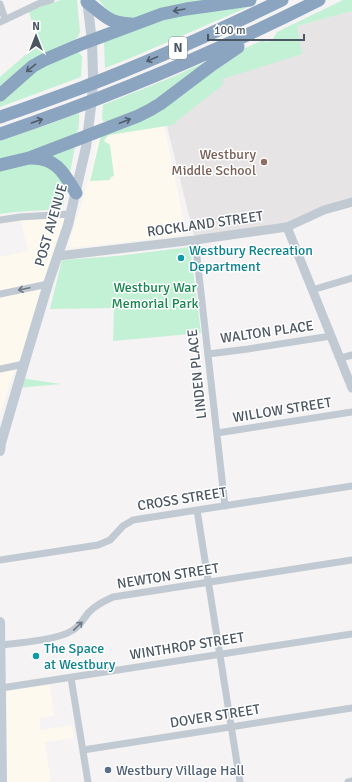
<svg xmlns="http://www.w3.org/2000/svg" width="352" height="782" font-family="Signika,sans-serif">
<rect width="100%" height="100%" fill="#f5f3f3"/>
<path fill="#fdf9ef" d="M164,124L184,222L182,235L159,238L71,248L68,245L83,198L91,170L97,141L100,137L101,135Z
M70,214L24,364L0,369V257L28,251L20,217Z
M14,370L0,415V373Z
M50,685L54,716L39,718L41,730L72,725L74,738L45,742L51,782H7V691Z"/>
<path fill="#e6e4e5" d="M352,11V202L287,227L195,240L166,122L197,86L297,26Z"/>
<path fill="#c3f1d5" d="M61,0H77L80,32L78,37L73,40L74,42L0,89V77L39,43L29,12L37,8Z
M99,0H214L131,19H119L105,8Z
M343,0H352V11L297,26L302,54L222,79L223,84L220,87L178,120L173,125L109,135L105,139L104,141L110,145L114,176L111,177L110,180L90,181L100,139L102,135L239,51L261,41L269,42L273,39L277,32Z
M248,7L133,57L105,68L104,42L166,15Z
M77,51L82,56L81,77L0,107V99L36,67Z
M205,62L154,103L106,122L103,121L102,118L103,105L175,76Z
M79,113C79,130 81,132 65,140L0,161V141L55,122Z
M75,146L70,173L49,154Z
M25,161L48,163L62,179L64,196V205L61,207V209L14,212L0,214V168Z
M190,247L201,333L113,341L114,308L50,309L62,260L117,256Z
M20,378L61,384L17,388Z"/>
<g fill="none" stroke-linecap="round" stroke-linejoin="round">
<path stroke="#c1cad2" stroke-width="7" d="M0,4L5,19
M0,22L38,4L51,0
M0,220L20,217L70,214
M195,240L225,506
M312,290L352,278
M0,294L48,284
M208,354L248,349L331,336
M341,358L352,355
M0,369L24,364
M217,433L352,412
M197,510L240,782
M0,560L98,545L110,540L123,526L133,520L352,486
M1,645C19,643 59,640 73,630C80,626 84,618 89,612C96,605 104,601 113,597L352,560
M71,678L88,782
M1,688L352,634
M83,750L352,708
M348,782L352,781"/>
<path stroke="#c1cad2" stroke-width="9" d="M287,227L352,388
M58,256L195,240L287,227L324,210L352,202"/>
<path stroke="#c1cbd6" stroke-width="10" d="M0,451L1,443L24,364L48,284L68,225L86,147L92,99L93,76L92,41L87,0
M0,622L2,782"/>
<path stroke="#8ba5c1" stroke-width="13" d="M87,2C104,15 108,23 131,24
M0,95L33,66L44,60L79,45L162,14L186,9L250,0
M0,117C27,108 54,98 81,88C149,62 216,32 282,0
M0,134C110,97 216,52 319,0
M30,158C56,157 64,173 76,193
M0,165L29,158L76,140L138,116L150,110L160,104L213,64L238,47"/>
</g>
<defs><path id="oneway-shaft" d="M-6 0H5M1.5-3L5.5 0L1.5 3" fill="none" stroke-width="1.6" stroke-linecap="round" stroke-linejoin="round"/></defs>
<g stroke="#505e6b">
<use href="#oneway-shaft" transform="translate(179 10) rotate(170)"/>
<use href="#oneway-shaft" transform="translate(152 59) rotate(157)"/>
<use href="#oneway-shaft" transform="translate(31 68) rotate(141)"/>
<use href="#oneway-shaft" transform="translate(37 121) rotate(-19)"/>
<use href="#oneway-shaft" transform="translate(125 121) rotate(-21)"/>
</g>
<g stroke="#6e7983">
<use href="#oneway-shaft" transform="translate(24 289) rotate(168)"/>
<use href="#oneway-shaft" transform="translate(78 626) rotate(-44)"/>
</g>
<circle fill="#8d6e63" stroke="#fff" stroke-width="1.5" cx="264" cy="162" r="4"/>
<g fill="#0f9aa8" stroke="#fff" stroke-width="1.5">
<circle cx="181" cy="258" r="4"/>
<circle cx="36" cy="656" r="4"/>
</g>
<circle fill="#5c6f8a" stroke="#fff" stroke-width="1.5" cx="108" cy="770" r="4"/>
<g text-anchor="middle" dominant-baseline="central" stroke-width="3" stroke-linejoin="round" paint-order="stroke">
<rect fill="#fff" stroke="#808990" stroke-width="1" x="169" y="37" width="18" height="22" rx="3"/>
<g font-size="13" font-weight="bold" fill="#4a5661">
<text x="178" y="48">N</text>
</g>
<g font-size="14" fill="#785e54" stroke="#fff" text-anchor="end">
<text x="256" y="154">Westbury<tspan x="256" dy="16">Middle School</tspan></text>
</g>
<g font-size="14" fill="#4a5661" stroke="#fff">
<text transform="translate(205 224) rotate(-8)">ROCKLAND STREET</text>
<text transform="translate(51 225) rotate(-74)">POST AVENUE</text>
<text transform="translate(267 332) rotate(-8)">WALTON PLACE</text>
<text transform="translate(197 374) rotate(-96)">LINDEN PLACE</text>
<text transform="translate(282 410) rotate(-9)">WILLOW STREET</text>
<text transform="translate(182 499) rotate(-9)">CROSS STREET</text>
<text transform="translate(168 576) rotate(-9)">NEWTON STREET</text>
<text transform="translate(187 646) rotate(-9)">WINTHROP STREET</text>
<text transform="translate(215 716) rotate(-9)">DOVER STREET</text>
</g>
<g font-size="14" fill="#0d838f" stroke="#fff" text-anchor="start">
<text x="189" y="250">Westbury Recreation<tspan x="189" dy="16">Department</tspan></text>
<text x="44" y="648">The Space<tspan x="44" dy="16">at Westbury</tspan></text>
</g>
<g font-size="14" fill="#17864f" stroke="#fff">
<text x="155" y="287">Westbury War<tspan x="155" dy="16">Memorial Park</tspan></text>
</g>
<g font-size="14" fill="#4e5e75" stroke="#fff" text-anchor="start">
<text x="116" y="770">Westbury Village Hall</text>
</g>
</g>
<g transform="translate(36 36)" stroke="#ffffff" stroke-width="3" paint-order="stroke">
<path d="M0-3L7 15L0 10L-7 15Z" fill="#4a5661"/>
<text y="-6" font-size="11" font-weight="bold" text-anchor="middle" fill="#4a5661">N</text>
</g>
<path d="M208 34v6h96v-6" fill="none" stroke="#4a5661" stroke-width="2"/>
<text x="214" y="34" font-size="12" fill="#4a5661" stroke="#ffffff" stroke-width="3" paint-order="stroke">100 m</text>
</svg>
